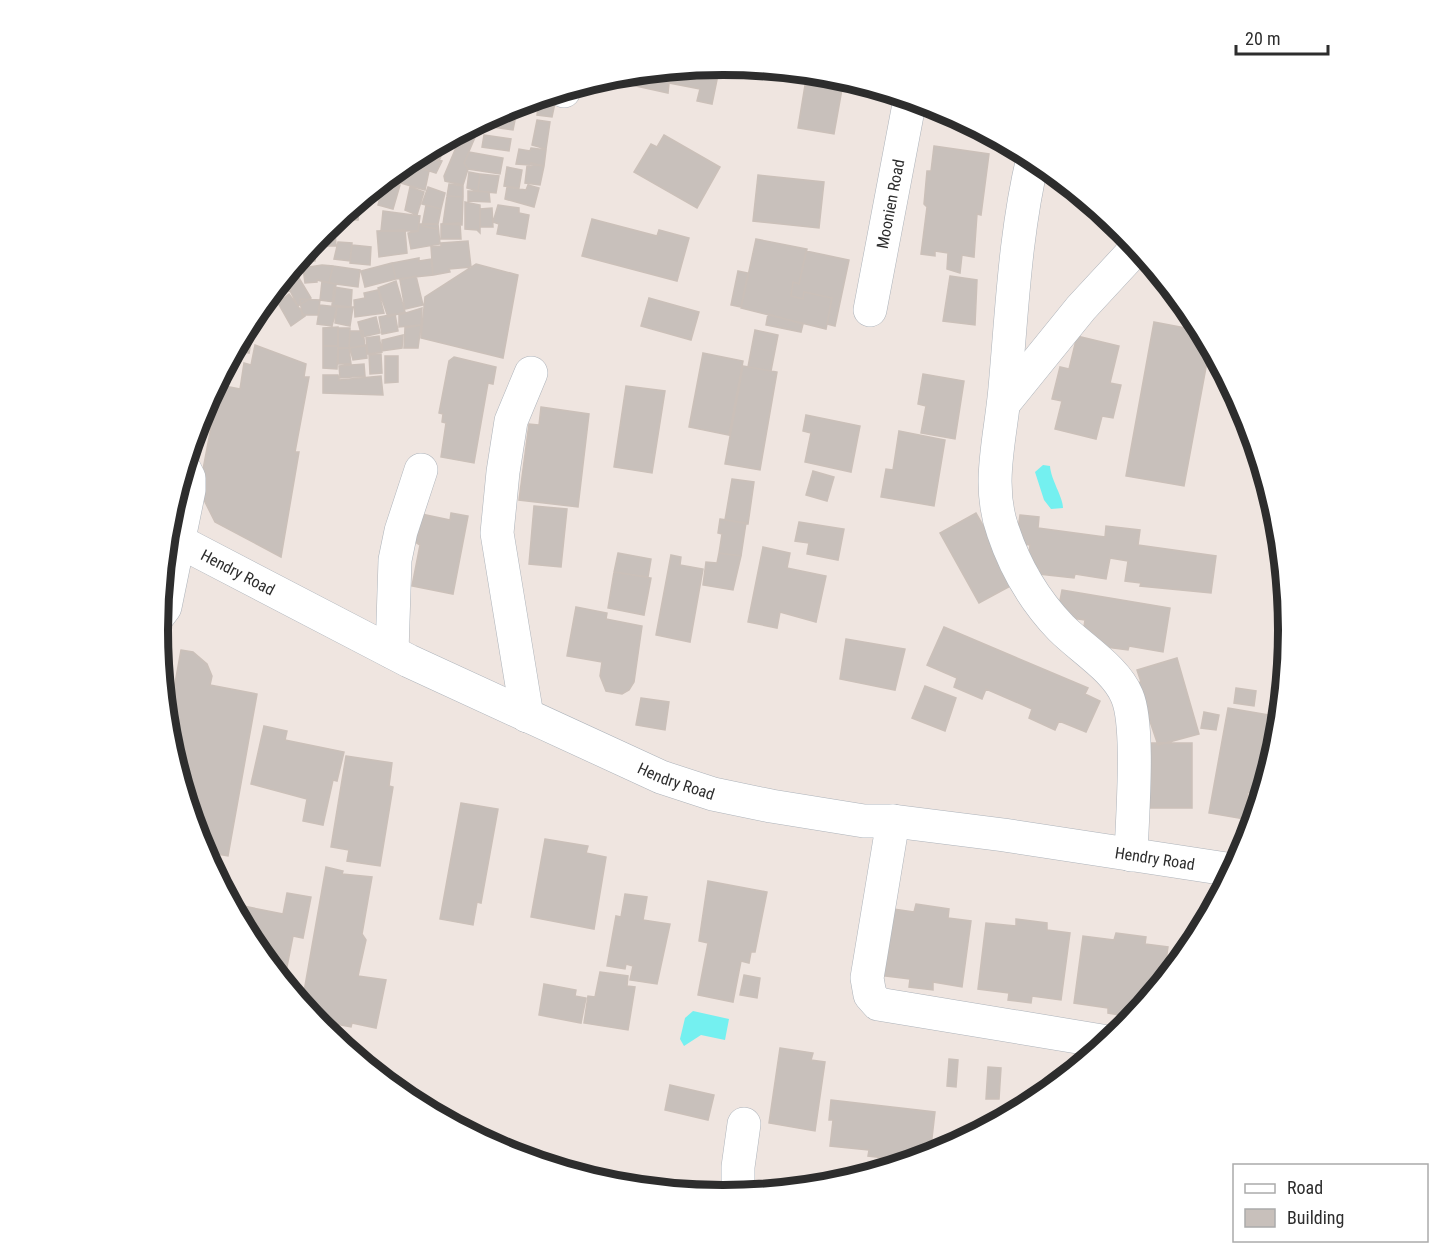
<svg xmlns="http://www.w3.org/2000/svg" width="1446" height="1260" font-family="'Roboto Condensed',sans-serif">
<rect width="100%" height="100%" fill="#efe5e0"/>
<path fill="#74f0f0" d="M1043,465L1050,466C1051,480 1063,497 1063,508L1051,509L1044,500L1035,472Z
M693,1011L729,1019L725,1040L701,1035L684,1046L680,1039L685,1018Z"/>
<path fill="#c8c0bb" stroke="#cbc0b9" stroke-width="1.5" d="M720,65L712,104L697,101L700,89L669,83L668,93L613,81L614,75Z
M807,73L844,78L834,134L798,128Z
M539,101L555,103L552,117L537,115Z
M492,116L515,120L513,130L486,126L487,118Z
M537,120L550,122L546,149L532,145Z
M463,131L476,135L464,163L468,169L463,185L445,181L444,176Z
M484,135L511,139L509,151L482,147Z
M664,135L720,167L697,208L634,172L651,144L657,147Z
M448,139L439,161L421,153Z
M934,146L989,154L981,215L977,214L974,257L962,255L960,273L947,269L948,253L935,251V256L921,254L927,207L924,204L927,171H931Z
M531,148L546,150L544,166L516,164L519,149L530,151Z
M469,152L503,158L500,174L468,169L464,163Z
M421,153L442,161L436,173L405,163Z
M531,163L544,166L540,185L525,183L527,166L531,167Z
M408,164L429,171L425,190L397,182L399,171L405,172Z
M507,167L522,170L519,188L504,186Z
M469,172L480,174L478,191L467,188Z
M480,174L499,176L496,193L478,191Z
M758,175L824,182L819,228L753,221Z
M384,182L400,185L393,209L378,205Z
M449,184L463,186V197L447,196Z
M379,185L374,202L359,201Z
M528,185L539,188L534,207L505,199L507,187L526,190Z
M410,187L424,192L417,215L405,210Z
M428,187L445,193L441,209L422,204Z
M468,191L489,192L490,202L468,201Z
M447,196L463,197L462,225L443,224Z
M465,202L480,205V233L477,230L465,229Z
M356,203H360L358,220L339,219Z
M426,205L441,209L437,229L422,226Z
M498,205L519,208V213L529,215L525,239L497,234L499,224L493,222Z
M492,208L493,227H480V209Z
M383,211L420,216L418,231H381Z
M592,219L657,236L659,230L689,238L677,281L582,256Z
M460,223L461,239H441V224Z
M419,224H438L440,244L411,249L408,233L418,231Z
M335,230L336,246H320L319,235L322,232Z
M405,230L407,253L379,257L377,231Z
M756,239L807,249L799,284L793,282L791,296L803,299L804,292L832,298L826,329L741,308Z
M468,241L471,267L449,269L450,272L433,275L431,247L441,246V243Z
M338,242L352,243L350,261L334,259Z
M352,245L371,247L370,265L350,263Z
M309,248H316L315,261H298Z
M806,251L849,260L835,326L827,324L832,298L804,292L803,299L791,296L793,282L799,284Z
M419,258V261L431,259L433,275L396,279L392,263Z
M392,263L396,279L365,287L361,271Z
M476,264L518,275L503,358L421,338L425,297Z
M322,265L333,266L329,283L317,280V282L305,283L303,268Z
M333,266L360,270L358,287L329,283Z
M738,271L748,273L741,307L731,305Z
M296,273L311,298L298,306L284,279Z
M416,276L423,305L405,309L400,280Z
M950,276L977,280L975,325L943,321Z
M283,279L291,289L276,299L272,293Z
M322,281L336,284L334,302L320,300Z
M396,281L405,312L388,317L378,288Z
M334,287L352,290L351,307L332,305Z
M378,290L384,313L355,317L354,300L365,298L364,293Z
M289,294L305,316L291,326L278,303Z
M649,298L699,312L691,340L641,326Z
M300,299L320,300L318,315H302Z
M320,305L337,307L332,326L317,324Z
M337,307H353L350,326L335,323Z
M422,308L421,325L399,327V315Z
M395,314L398,331L382,334L379,317Z
M768,314L803,324L801,332L766,325Z
M376,317L380,333L362,337L358,322Z
M250,321L255,322L249,353L235,350Z
M1154,322L1201,331L1210,346L1184,486L1126,476Z
M421,325L418,348H404L405,328Z
M338,327V346H323V328Z
M338,328H350L349,348H338Z
M755,330L778,335L771,371L748,367Z
M350,331H363L365,346L349,348Z
M403,335L402,348L382,351V340Z
M379,336L382,352L368,354L366,338Z
M1077,336L1119,346L1110,383L1121,385L1113,418L1102,416L1096,439L1055,429L1062,401L1052,399L1060,367L1069,369Z
M255,345L306,364L304,377H309L295,452H299L281,557L215,522L204,500L201,480L219,385L240,389L244,363L251,365Z
M366,345L367,358L353,360L350,348Z
M323,346H338L337,369L323,368Z
M349,348L351,364H338V349Z
M703,353L743,361L729,435L689,427Z
M381,354L382,373L370,374L369,355Z
M385,356H398V382L385,383Z
M454,357L496,367L493,384L488,383L474,463L441,457L446,423L442,422L443,414L439,413L449,361Z
M364,364L365,376L340,378L339,366Z
M743,366L777,372L760,470L725,464Z
M923,374L964,381L955,439L921,433L926,406L918,404Z
M323,375H338L339,380L381,376L383,395L323,393Z
M626,386L665,391L652,473L614,467Z
M541,407L589,414L578,507L519,500L529,424L539,425Z
M806,415L860,426L851,472L805,462L811,433L803,431Z
M899,431L945,440L934,506L881,497L886,469L893,470Z
M813,471L834,477L827,501L806,495Z
M732,479L754,482L748,524L725,520Z
M534,506L567,509L561,567L529,564Z
M451,513L468,516L453,594L412,586L420,545L415,542L421,514L450,520Z
M976,513L1016,583L979,603L940,533Z
M1020,515L1039,517L1038,528L1105,537L1106,526L1140,530L1138,545L1216,556L1211,593L1140,586L1141,583L1125,581L1128,561L1110,558L1106,579L1075,574L1074,578L1039,574L1040,569L1027,567L1030,545L1016,543Z
M720,519L746,523L741,556L719,553L722,534L718,533Z
M799,522L844,529L838,560L807,554L809,543L795,541Z
M763,547L790,553L787,568L826,576L816,622L780,612L777,628L748,622Z
M618,553L651,559L648,577L614,572Z
M719,553L741,556L733,590L703,585L706,562L717,563Z
M671,555L681,557L680,565L703,569L690,642L656,635Z
M614,572L651,578L644,615L608,608Z
M1062,590L1170,608L1163,652L1129,646L1128,650L1098,646L1082,639L1085,620L1057,616Z
M576,607L607,613L606,619L642,626L634,682L629,690L622,694L606,691L600,676L602,662L567,656Z
M944,627L1088,688L1085,694L1100,701L1086,732L1059,721L1055,730L1029,718L1032,709L986,689L982,699L954,687L957,678L927,665Z
M846,639L905,649L895,690L840,679Z
M181,650L193,652L207,664L212,676L210,685L257,694L228,856L217,854L214,871L200,846L168,740L167,727Z
M1177,658L1199,734L1158,745L1137,683L1141,682L1137,670Z
M925,686L956,698L945,731L912,718Z
M1236,688L1256,691L1254,706L1234,703Z
M641,698L669,702L665,730L636,725Z
M1228,708L1280,717L1278,741L1261,794L1248,792L1244,819L1209,813Z
M1204,712L1219,715L1216,730L1201,728Z
M264,726L287,731L285,740L344,752L337,781L333,780L323,825L303,821L307,799L251,784Z
M1143,743H1192V808H1150V774Z
M346,756L392,763L389,786L393,787L380,866L347,861L349,850L331,847Z
M461,803L498,809L481,903L477,902L473,925L440,919Z
M545,839L588,846L586,853L606,857L594,929L531,917Z
M326,867L343,871L342,874L372,877L362,934L366,940L358,976L386,980L376,1028L352,1023L351,1027L319,1021L321,1014L317,1013L318,1006L302,1003Z
M708,881L767,892L755,952H751L749,963L741,961L733,1002L698,995L708,943L699,941Z
M287,893L311,897L303,938L293,936L284,982L253,944L236,913L238,905L283,914Z
M625,894L647,897L643,920L670,924L657,984L630,980L633,966L626,964L625,969L607,966L616,916L621,917Z
M916,904L949,909L948,918L971,921L962,987L933,982V990L909,987L910,979L878,975L887,908L914,912Z
M1016,919L1047,923V930L1070,933L1061,1000L1032,996L1031,1003L1008,1000L1009,993L978,989L986,923L1016,926Z
M1116,933L1146,937L1145,944L1168,947L1163,981L1139,1010L1132,1009L1131,1017L1108,1013V1008L1074,1003L1083,936L1114,940Z
M1182,938L1195,940L1178,962Z
M600,972L628,976L627,986L635,987L628,1030L584,1023L588,996L595,997Z
M744,975L760,978L757,998L740,995Z
M544,984L576,990L575,996L586,998L581,1023L539,1015Z
M780,1048L813,1053L811,1060L825,1062L815,1131L769,1123Z
M949,1059L958,1060L956,1087L947,1086Z
M988,1067L1001,1068L999,1099H986Z
M670,1085L714,1095L708,1120L665,1110Z
M831,1100L935,1112L930,1155L902,1164V1160L868,1156L869,1150L830,1146L833,1120H829Z"/>
<g fill="none" stroke-linecap="round" stroke-linejoin="round">
<defs>
<g id="minor">
<path d="M564,91V90"/>
<path d="M1033,158C1015,233 1012,310 1005,388C1001,437 986,484 1003,531C1015,567 1035,601 1061,628C1082,649 1116,669 1127,696C1140,726 1132,819 1131,855"/>
<path id="s1" d="M870,310L910,99"/>
<path d="M1004,403L1081,308L1131,254L1134,243"/>
<path id="s2" d="M167,535L409,661L661,777L713,794L771,806L864,821H893L1004,835L1233,870"/>
<path d="M159,615L165,607L189,490V478L184,468"/>
<path d="M392,652L395,560L401,531L421,470"/>
<path d="M527,716L497,533L503,472L511,421L531,373"/>
<path d="M893,821L867,978L870,995L878,1004L1108,1042"/>
<path d="M738,1194V1167L744,1124"/>
</g>
</defs>
<use href="#minor" stroke="#adb3ba" stroke-width="34"/>
<use href="#minor" stroke="#fff" stroke-width="33"/>
</g>
<g text-anchor="middle" dominant-baseline="central" stroke-width="4.5" stroke-linejoin="round" paint-order="stroke">
<g font-size="16" fill="#2d2d2d" stroke="#fff">
<text stroke="none"><textPath href="#s1" startOffset="108">Moonien Road</textPath></text>
<text stroke="none"><textPath href="#s2" startOffset="80">Hendry Road</textPath></text>
<text stroke="none"><textPath href="#s2" startOffset="566">Hendry Road</textPath></text>
<text stroke="none"><textPath href="#s2" startOffset="1052">Hendry Road</textPath></text>
</g>
</g>
<path d="M0 0H1446V1260H0ZM168 630a555 555 0 1 1 1110 0a555 555 0 1 1-1110 0Z" fill="#fff" fill-rule="evenodd"/>
<path fill="none" stroke="#2d2d2d" stroke-width="8" d="M168 630a555 555 0 1 1 1110 0a555 555 0 1 1-1110 0Z"/>
<rect x="1233" y="1164" width="195" height="78" fill="#ffffff" stroke="#ababab" stroke-width="1.5"/>
<rect x="1245" y="1184" width="30" height="9" fill="#ffffff" stroke="#ababab" stroke-width="1.5"/>
<text x="1287" y="1194" font-size="18" fill="#2d2d2d">Road</text>
<rect x="1245" y="1209" width="30" height="18" fill="#c8c0bb" stroke="#ababab" stroke-width="1.5"/>
<text x="1287" y="1224" font-size="18" fill="#2d2d2d">Building</text>
<path d="M1236 45v9h92v-9" fill="none" stroke="#2d2d2d" stroke-width="3"/>
<text x="1245" y="45" font-size="18" fill="#2d2d2d" stroke="#ffffff" stroke-width="4.5" paint-order="stroke">20 m</text>
</svg>
